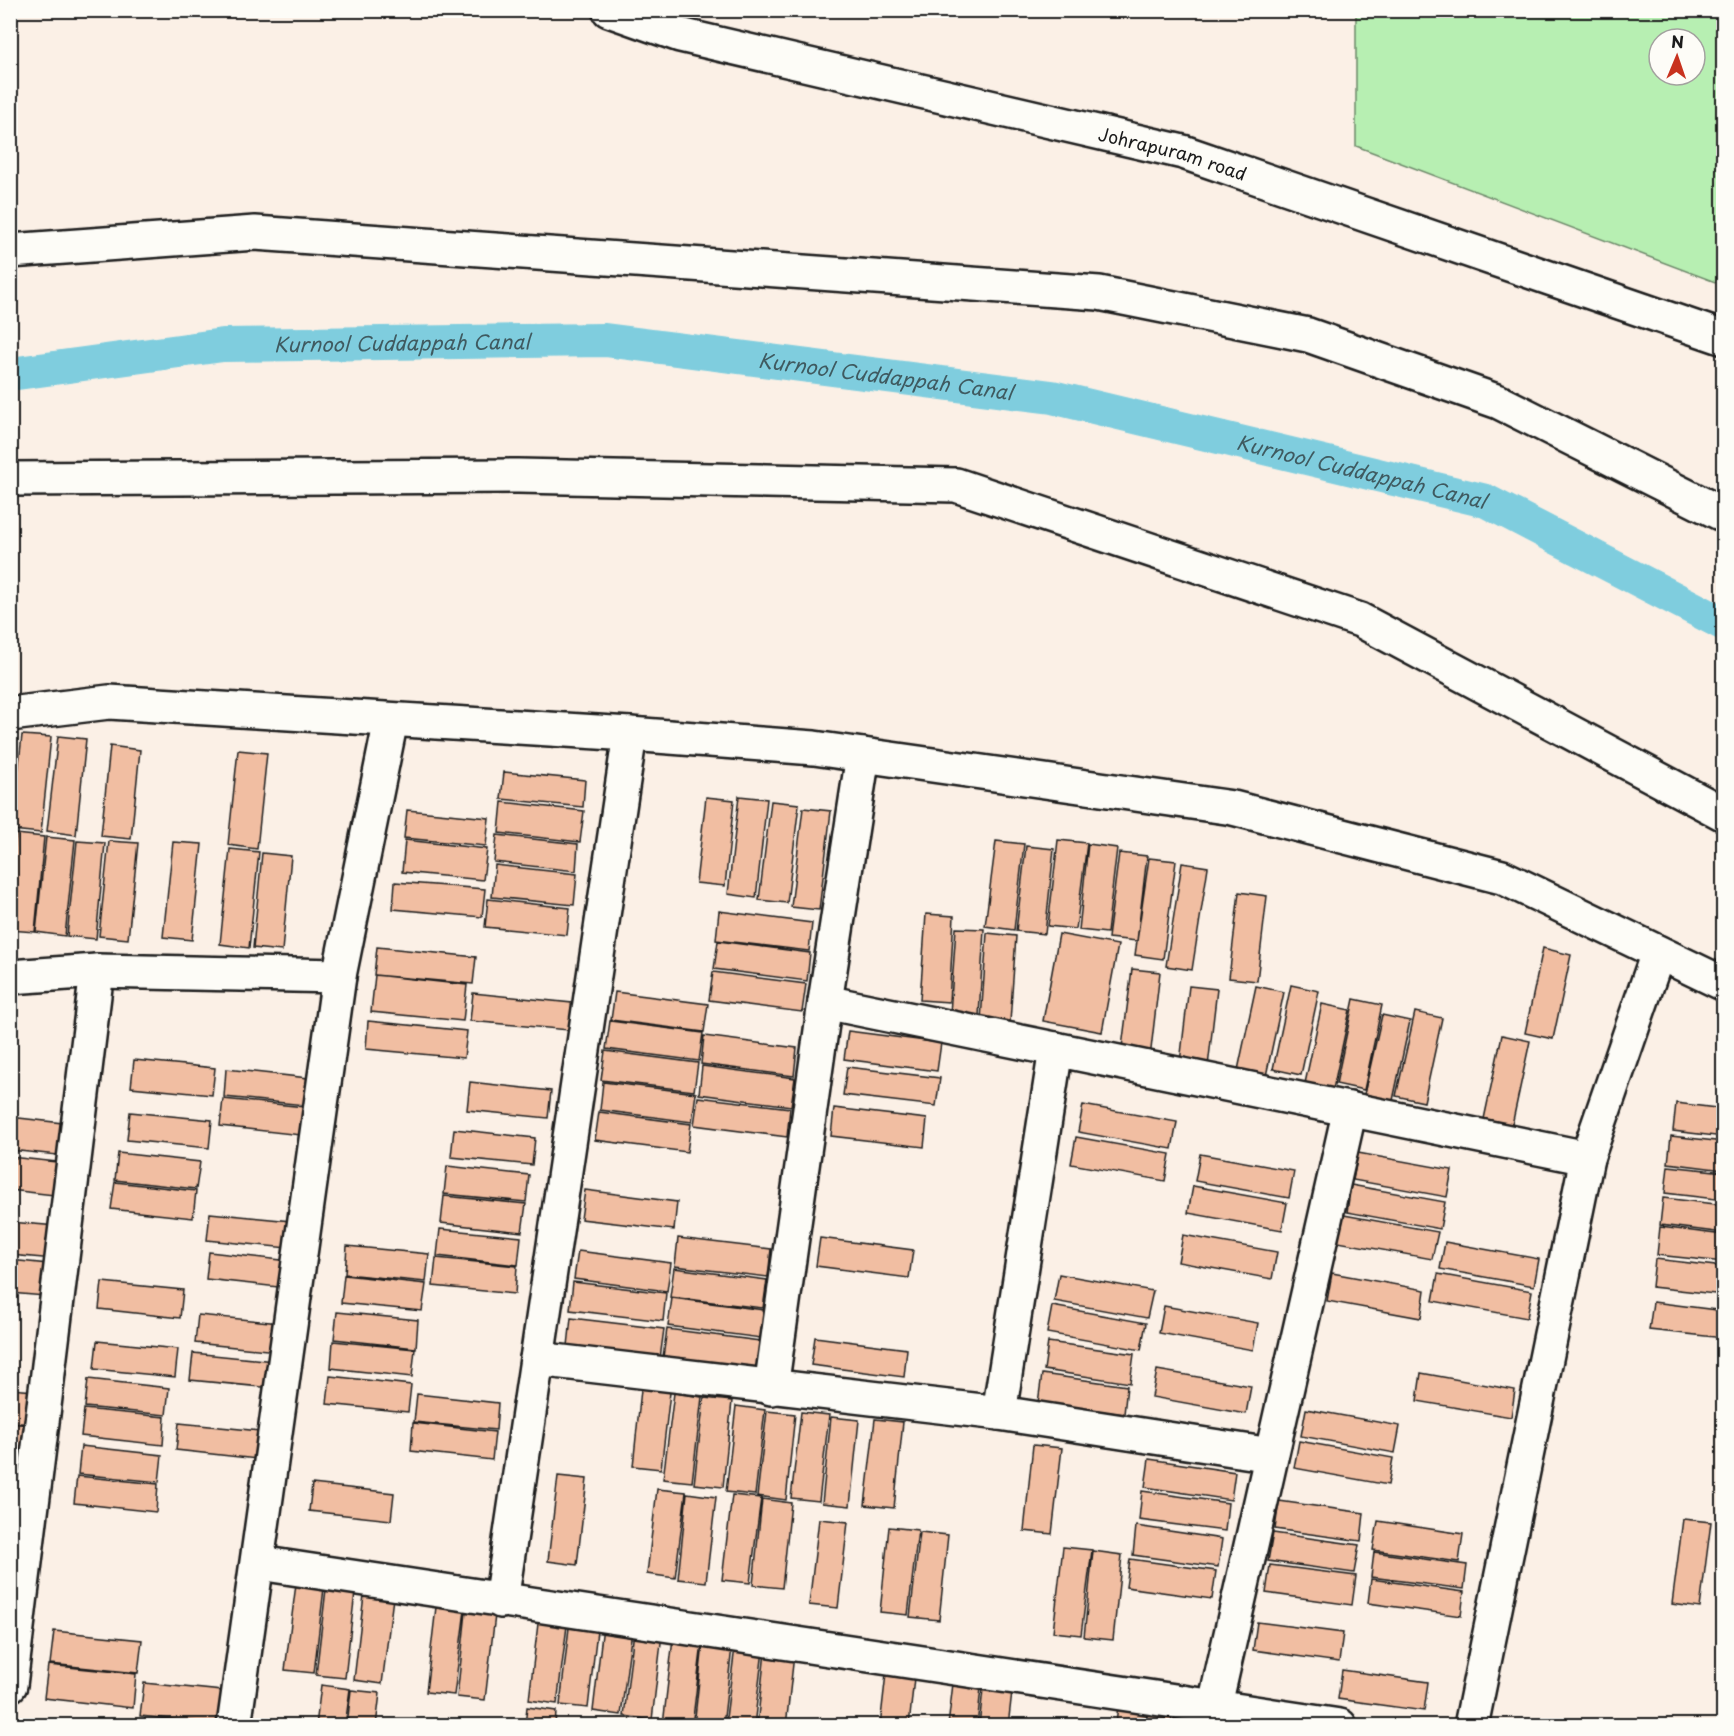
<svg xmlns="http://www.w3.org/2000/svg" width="1734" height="1736" font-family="'Playpen Sans',sans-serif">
<rect width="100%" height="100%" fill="#fbf0e6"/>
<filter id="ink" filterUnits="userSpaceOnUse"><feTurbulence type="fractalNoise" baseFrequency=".0167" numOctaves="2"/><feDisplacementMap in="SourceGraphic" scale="12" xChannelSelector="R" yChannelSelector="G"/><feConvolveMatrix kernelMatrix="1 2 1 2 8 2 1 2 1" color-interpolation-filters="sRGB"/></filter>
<g filter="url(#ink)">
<path fill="#b7efb2" stroke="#6a8667" stroke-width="1.5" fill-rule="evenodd" d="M1356,11H1723V285L1356,146ZM1659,39H1695V75H1659Z"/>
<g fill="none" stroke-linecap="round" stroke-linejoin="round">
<path stroke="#7fcdde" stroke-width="34" id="s1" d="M10,374L223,345L605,340L1052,397L1486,501L1724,624"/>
</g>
<path fill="#f1bea2" stroke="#1c1c1c" stroke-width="1.5" d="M22,735L51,737L41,833L12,830Z
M58,736L86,739L76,835L47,831Z
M110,746L140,750L131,839L101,836Z
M238,750L267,753L257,849L228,845Z
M504,772L585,780L583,807L501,799Z
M739,796L767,799L756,898L728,894Z
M706,797L734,800L725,886L696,883Z
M771,801L799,804L787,903L759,900Z
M502,802L584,811L580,842L499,833Z
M803,808L831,811L819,910L791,907Z
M407,810L489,818L486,846L404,838Z
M16,834L44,837L35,932L10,930V884Z
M497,835L578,844L576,871L494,862Z
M46,837L75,840L65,936L36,932Z
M405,840L487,849L483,880L402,872Z
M1058,840L1087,843L1076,929L1048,926Z
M77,841L105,843L96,939L67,936Z
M109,841L138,843L128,939L99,936Z
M996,841L1024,844L1014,930L985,926Z
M173,842L202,844L192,940L163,937Z
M1088,844L1117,848L1107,933L1079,930Z
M1026,846L1054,849L1045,934L1016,931Z
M230,849L259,852L249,948L220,944Z
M262,853L291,856L282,951L253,948Z
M1119,853L1147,856L1137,941L1108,938Z
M1149,858L1176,861L1163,959L1135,955Z
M1182,863L1208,867L1192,970L1166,966Z
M495,865L577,874L574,905L492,897Z
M395,882L485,889L482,917L393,909Z
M1239,892L1267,896L1257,981L1229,978Z
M488,899L570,908L567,935L485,927Z
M719,911L812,923L809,951L716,940Z
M926,914L954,916L949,1002L920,1000Z
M956,928L984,929L979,1016L950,1014Z
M987,933L1016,936L1010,1022L981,1020Z
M1059,934L1118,945L1102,1032L1043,1021Z
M718,941L810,953L807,981L714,969Z
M377,947L476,957L473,984L374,975Z
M1543,948L1571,955L1553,1039L1525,1033Z
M1132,969L1160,972L1150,1058L1121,1055Z
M713,972L806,984L802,1012L709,1000Z
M375,975L467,985L463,1021L371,1012Z
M1291,985L1319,991L1301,1075L1273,1069Z
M1189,986L1217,989L1207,1075L1179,1071Z
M1256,986L1284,992L1266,1076L1238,1070Z
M615,992L708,1004L704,1032L611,1020Z
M473,993L572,1003L569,1030L470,1021Z
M1354,999L1382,1005L1364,1090L1336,1084Z
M1322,1004L1350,1010L1332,1094L1304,1088Z
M1415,1012L1442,1018L1424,1102L1396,1096Z
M1382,1015L1410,1021L1392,1105L1363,1099Z
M368,1021L467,1031L464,1058L366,1049Z
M610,1021L703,1033L699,1061L606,1049Z
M848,1031L941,1043L937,1071L844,1059Z
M1502,1035L1530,1041L1512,1125L1484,1119Z
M704,1036L797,1048L794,1076L701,1064Z
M605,1051L698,1063L694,1091L601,1080Z
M134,1060L215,1068L212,1095L131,1087Z
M702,1066L795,1078L791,1106L699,1094Z
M847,1067L940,1078L936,1106L843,1095Z
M226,1069L308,1078L305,1105L224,1097Z
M470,1082L551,1091L548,1118L467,1110Z
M603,1082L696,1093L692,1122L600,1110Z
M698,1097L790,1108L787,1137L694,1125Z
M223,1099L305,1107L301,1135L220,1126Z
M1676,1103L1724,1109V1137L1673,1131Z
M1083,1105L1177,1122L1172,1149L1078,1132Z
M834,1108L927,1119L924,1147L831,1136Z
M130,1112L212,1120L209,1148L127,1140Z
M599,1112L691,1124L687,1152L595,1140Z
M10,1117L71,1124L67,1156L10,1150Z
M454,1129L535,1138L532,1165L451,1157Z
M1671,1136L1724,1142V1170L1668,1163Z
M1076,1137L1170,1154L1165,1181L1071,1164Z
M118,1153L200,1162L196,1189L115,1180Z
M1358,1153L1452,1170L1447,1197L1353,1180Z
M1200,1154L1294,1171L1289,1198L1195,1181Z
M10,1157L66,1163L63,1196L10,1190Z
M447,1166L529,1175L526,1202L444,1194Z
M1668,1166L1724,1172V1200L1665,1193Z
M115,1182L196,1191L193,1218L111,1209Z
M1351,1185L1445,1202L1440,1229L1347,1212Z
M1193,1186L1287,1203L1282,1230L1188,1213Z
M585,1190L677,1202L674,1230L581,1219Z
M444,1196L526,1204L522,1232L441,1223Z
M1663,1198L1724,1205V1233L1660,1225Z
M210,1213L291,1221L288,1248L207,1240Z
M1344,1215L1438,1232L1432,1259L1338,1242Z
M10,1222L57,1226L54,1259L10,1255Z
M1660,1227L1724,1235V1262L1657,1255Z
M440,1229L521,1237L518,1265L437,1256Z
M1183,1235L1277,1252L1272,1279L1178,1262Z
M678,1238L771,1249L768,1277L675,1266Z
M820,1238L913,1250L909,1278L816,1266Z
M1445,1242L1539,1259L1534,1286L1440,1269Z
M347,1246L429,1254L426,1282L345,1274Z
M578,1251L671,1263L667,1291L574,1279Z
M209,1252L290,1261L287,1288L206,1279Z
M436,1258L517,1266L515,1294L433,1286Z
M1655,1259L1724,1267V1295L1652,1287Z
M10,1260L48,1264L45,1296L10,1293Z
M674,1268L767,1280L763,1308L670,1297Z
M1332,1273L1425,1290L1421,1318L1327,1301Z
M1059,1274L1153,1291L1147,1318L1054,1301Z
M1438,1274L1532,1291L1527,1318L1433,1301Z
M344,1275L426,1284L422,1311L341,1303Z
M102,1282L183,1290L180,1318L99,1309Z
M573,1282L666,1293L663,1321L570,1310Z
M672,1298L764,1310L761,1338L668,1326Z
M1653,1302L1724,1311V1338L1649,1330Z
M1052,1306L1146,1323L1141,1350L1047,1333Z
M1164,1306L1258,1323L1253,1350L1159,1333Z
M337,1312L418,1320L416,1348L334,1339Z
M198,1315L280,1323L277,1351L195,1343Z
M571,1318L664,1329L660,1358L568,1346Z
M667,1329L760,1341L756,1369L663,1357Z
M815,1337L907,1349L904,1377L811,1365Z
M97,1341L178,1349L175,1377L94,1369Z
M333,1341L415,1349L412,1377L331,1368Z
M1048,1342L1134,1354L1130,1383L1044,1370Z
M193,1353L274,1361L272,1388L190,1380Z
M1157,1370L1251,1386L1246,1414L1152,1397Z
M1421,1373L1515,1390L1511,1417L1417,1401Z
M1042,1374L1127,1386L1124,1414L1038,1403Z
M330,1376L411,1385L408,1412L327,1404Z
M88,1379L169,1388L166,1415L85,1407Z
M642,1380L671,1384L661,1469L633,1466Z
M10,1389L35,1391L31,1424L10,1422Z
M674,1393L702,1397L692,1482L663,1479Z
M417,1394L498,1403L496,1430L414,1422Z
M704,1398L732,1401L723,1487L694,1484Z
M736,1406L765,1410L755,1495L726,1492Z
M84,1409L165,1417L163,1445L81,1436Z
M1306,1409L1400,1426L1395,1453L1301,1436Z
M767,1411L795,1414L786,1500L757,1496Z
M801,1412L829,1415L819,1501L791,1498Z
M831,1417L859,1420L850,1506L822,1503Z
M875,1419L903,1422L894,1508L865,1505Z
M10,1423L28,1425L25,1458L10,1456Z
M179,1423L260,1431L257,1459L176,1450Z
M413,1423L495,1432L492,1460L411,1451Z
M1299,1441L1393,1458L1388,1485L1294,1468Z
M1033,1445L1062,1448L1052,1534L1024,1531Z
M81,1446L162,1455L159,1482L78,1474Z
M10,1458L24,1460L20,1492L10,1491Z
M1149,1459L1235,1472L1231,1500L1145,1487Z
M77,1476L158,1484L156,1512L74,1503Z
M558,1476L587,1479L577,1565L548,1561Z
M312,1484L394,1493L391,1520L309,1511Z
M657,1489L686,1492L675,1578L647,1574Z
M1142,1491L1228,1503L1225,1531L1139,1520Z
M687,1493L716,1497L706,1582L678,1579Z
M732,1495L761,1498L750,1583L722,1580Z
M762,1499L791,1503L782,1588L753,1585Z
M1279,1501L1364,1513L1361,1541L1275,1529Z
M819,1519L848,1522L838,1608L809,1605Z
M1683,1519L1711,1522L1700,1608L1672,1604Z
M1378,1521L1463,1534L1459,1562L1373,1550Z
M1136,1526L1222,1539L1218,1567L1133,1555Z
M889,1527L918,1530L908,1615L880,1612Z
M920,1532L948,1535L939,1620L910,1617Z
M1273,1533L1359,1545L1354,1573L1268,1561Z
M1063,1547L1092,1550L1081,1635L1053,1632Z
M1093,1551L1122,1555L1113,1640L1084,1637Z
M1374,1552L1467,1565L1464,1589L1371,1577Z
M1130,1559L1216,1571L1212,1599L1126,1587Z
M1270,1565L1356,1576L1352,1605L1266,1593Z
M1371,1579L1464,1592L1461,1616L1368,1603Z
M296,1584L324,1588L314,1673L285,1670Z
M326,1589L355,1592L345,1678L316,1675Z
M364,1595L393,1598L382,1684L354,1680Z
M436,1607L465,1610L454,1695L426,1692Z
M466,1612L495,1615L485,1700L457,1697Z
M539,1615L568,1618L557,1704L529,1700Z
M570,1619L598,1622L588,1708L560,1705Z
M1257,1622L1343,1633L1339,1662L1253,1650Z
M603,1626L632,1630L621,1715L593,1711Z
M54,1631L142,1640L138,1673L50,1664Z
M634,1631L662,1634L652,1720L624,1716Z
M673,1639L702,1643L692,1726L663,1725Z
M703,1644L732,1647L723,1726H694Z
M735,1647L763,1650L754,1726H725Z
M765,1652L794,1655L786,1726H757Z
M48,1665L136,1674L133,1708L44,1698Z
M887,1665L915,1668L909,1726H880Z
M1342,1670L1428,1682L1424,1711L1338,1699Z
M954,1675L982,1678L977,1726H948Z
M984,1680L1013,1683L1008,1726H979Z
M144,1683L232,1692L229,1725L140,1716Z
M321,1685L350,1689L345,1726H316Z
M351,1690L380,1693L376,1726H347Z
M1118,1704L1147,1708L1145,1726H1116Z
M527,1707L556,1711L555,1726H525Z
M1148,1709L1177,1712L1176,1726H1146Z
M1183,1715L1212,1718L1211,1726H1182Z"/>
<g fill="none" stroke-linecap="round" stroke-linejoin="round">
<defs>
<g id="minor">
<path id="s2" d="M609,10L680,35L1183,152L1724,338"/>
<path d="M10,251L255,233L1099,293L1308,335L1499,402L1724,515"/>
<path d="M10,479L518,476L956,485L1360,620L1724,814"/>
<path d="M10,714L109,702L630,734L814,748L1233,808L1502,877L1724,984"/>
<path d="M10,977L97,971L339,976"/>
<path d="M825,1002L1587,1158"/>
<path d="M537,1359L999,1413L1271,1455"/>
<path d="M771,1388L825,1002L863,755"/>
<path d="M999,1413L1056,1049"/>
<path d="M259,1563L1340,1726"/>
<path d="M501,1601L630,734"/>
<path d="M10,1685L97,971"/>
<path d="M1214,1709L1350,1109"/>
<path d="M234,1726L339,976L391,720"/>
<path d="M1471,1726L1587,1158L1658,953"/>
</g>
</defs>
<use href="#minor" stroke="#1c1c1c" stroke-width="38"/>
<use href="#minor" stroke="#fdfcf7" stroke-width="33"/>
</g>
</g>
<g text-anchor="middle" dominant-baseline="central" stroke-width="4.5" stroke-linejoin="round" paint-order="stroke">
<g font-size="18" fill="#1c1c1c" stroke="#fdfcf7">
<text stroke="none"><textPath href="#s2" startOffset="582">Johrapuram road</textPath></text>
</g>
<g font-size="20" font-style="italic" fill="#3f5a60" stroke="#fdfcf7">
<text stroke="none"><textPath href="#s1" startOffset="394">Kurnool Cuddappah Canal</textPath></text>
<text stroke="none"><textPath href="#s1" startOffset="880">Kurnool Cuddappah Canal</textPath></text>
<text stroke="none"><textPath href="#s1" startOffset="1366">Kurnool Cuddappah Canal</textPath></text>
</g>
</g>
<rect width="1734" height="1736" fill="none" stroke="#fdfcf7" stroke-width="36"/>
<rect x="18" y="18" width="1698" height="1700" fill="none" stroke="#1c1c1c" stroke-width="2" filter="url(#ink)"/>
<g transform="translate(1677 57) rotate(2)"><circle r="28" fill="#fdfcf7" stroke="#a3a29f" stroke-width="1.5"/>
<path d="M0-4.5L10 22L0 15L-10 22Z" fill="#c8321e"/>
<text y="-9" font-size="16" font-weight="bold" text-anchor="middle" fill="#1c1c1c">N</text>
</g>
</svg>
